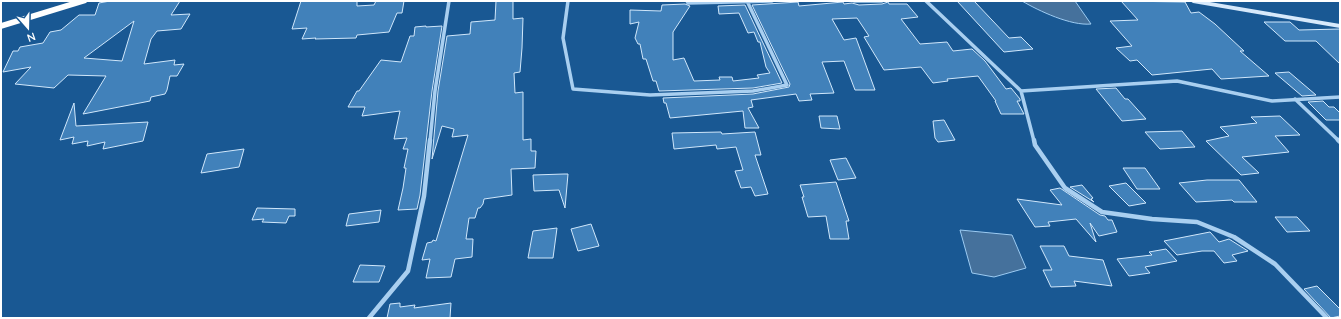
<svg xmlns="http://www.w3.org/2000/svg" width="1341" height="319" font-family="Quicksand,sans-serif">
<rect width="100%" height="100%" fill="#195893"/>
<path fill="#45719c" stroke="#9ccbf2" d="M1022,1H1075L1091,24C1071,26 1039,11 1022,1Z
M960,230L1012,235L1026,268L994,277L972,273Z"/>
<path fill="#4181ba" stroke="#d0e7fb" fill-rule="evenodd" d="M110,1H180L171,15L190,14L181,29L157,31L151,39L144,64L175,60L174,65L184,64L177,76H170L167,90L165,94L151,97L150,101L83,114L106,76L68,75L54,88L15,84L31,67L3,72L13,51H18L20,47L43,43L50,32L61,30L79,15H95L99,3ZM134,21L122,61L84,58Z
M301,1H357V6L374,5L376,1H404L402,13H397L389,32L357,35L356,38L315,39L316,38L302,39L307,28L292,29Z
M496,1H513V19L523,18L522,48L520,72L514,73L515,93L523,92V140L531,139V151H536L535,168L511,169L512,195L484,199L483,204L480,208H478L475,218H469L466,239H473L472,257L455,259L451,277L426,278L430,259L422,260L427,243L432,242L433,240L436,241L468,135L452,137L454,129L442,126L432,159L438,91L447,36L470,34L471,22L495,20Z
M957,1H974L1009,38L1021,37L1033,49L1004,52Z
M1121,1L1185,2L1191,13L1199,12L1215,24L1244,51H1240L1269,76L1221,79L1212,69L1152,75L1137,60L1130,61L1116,48L1132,46L1110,21L1138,20Z
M798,2L799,6L843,2L844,4L852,3L859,5L882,4L888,2L889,4H907L918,17L901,19L920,44L947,42L953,51L972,49L985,61L1006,89L1011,88L1020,99V101H1017L1024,114H1001L995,101H996L978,76L947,79L948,81L933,83L921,67L884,70L864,37L869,36L857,18L832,19L844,40L856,38L875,90H855L844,61L822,62L834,93L810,94L812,100L799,101L796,94L751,100L753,107L748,108L759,128H745L743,111L670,118L666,103H664L663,98L753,94L789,87L790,84L752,5Z
M685,4L690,6L673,32V60L684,58L694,81L720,80L719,77H732L733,81L759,78L757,75L770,73L766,67L760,42H758L754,32L748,33L739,13L719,14L718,6L745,5L782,83L753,88L659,91L656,81H653L646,59H643L640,44H638L635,38L639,22L630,24V10L661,11L662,5Z
M1264,22H1290L1299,30L1340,29V64L1316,41H1285Z
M426,26V27L442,26L432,91L420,195L417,209L398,210L403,188L406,168H404L408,149H403L407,138L394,139L400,111L362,116L365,107H348L357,91H359L381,60L401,62L410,36H414L415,27Z
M1289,72L1296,78L1316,95L1302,96L1275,73Z
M1116,88L1125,99H1128L1146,119L1122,121L1096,89Z
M1323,101L1329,107H1334L1340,113V120H1326L1308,102Z
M74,103L76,126L148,122L143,141L103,149L105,142L87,146L88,141L72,144L74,137L60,140Z
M819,116H837L840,129L821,128Z
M1280,116L1300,135L1275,136L1289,152L1242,157L1259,173L1241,175L1206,141L1229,136L1220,127L1257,123L1251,117Z
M944,120L955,140L938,142L935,138L933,121Z
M1182,131L1195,147L1160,149L1145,132Z
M721,132L722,134L755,132L761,155H755L768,194L755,196L751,187L741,188L735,171L743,170L736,147L717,149L716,145L674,149L672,133Z
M244,149L239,167L201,173L207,154Z
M846,158L856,178L838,180L830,160Z
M1123,168H1145L1160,189H1137Z
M564,174H568L565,208L559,190L534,191L533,175Z
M1207,180H1239L1257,202H1234L1232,200L1196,202L1179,183Z
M836,182L849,221H846L849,239H830L826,216L808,217L802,197H804L800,185Z
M1126,183L1146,203L1129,206L1109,186Z
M1082,185L1093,198L1091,199L1094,202L1070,187Z
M1060,188L1100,215L1105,216L1108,220H1112L1117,232L1099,236L1090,223L1096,242L1076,219L1048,222L1050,226L1035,227L1017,199L1062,205L1050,190Z
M257,208L295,209V216H289L286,223L262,222L264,219L252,220Z
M381,210L379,222L346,226L349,214Z
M1275,217H1297L1310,231L1287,232Z
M591,224L599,246L578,251L571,229Z
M557,228L553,258H528L533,231Z
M1210,232L1219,242L1229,239L1248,251L1232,255L1237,261L1224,263L1214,251H1202L1177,255L1164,241Z
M1040,246H1064L1069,256L1103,260L1112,286L1074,281L1076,286L1051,287L1043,270H1052Z
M1166,249L1177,261L1145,267L1150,273L1129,276L1117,259L1152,255L1149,252Z
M360,265L385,266L379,282H353Z
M1317,286L1340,309V316L1331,318L1304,289Z
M400,303V307L415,305L414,308L451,303L450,318H387L390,304Z"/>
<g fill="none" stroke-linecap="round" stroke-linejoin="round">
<path stroke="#a9cff0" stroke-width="3.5" d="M568,1L563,38L573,89L650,95L753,91L787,85L747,1
M687,1L688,3L772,1
M854,1H882
M926,1L1021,91L1177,81L1272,101L1340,97
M1021,91L1034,141
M1295,99L1339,141
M430,141L435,91L449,1"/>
<path stroke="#a9cff0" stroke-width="4.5" d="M1034,140L1035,145L1065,188L1102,212L1152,219L1197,222L1234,237L1275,264L1327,318
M1338,140L1340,142
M369,318L408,271L424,196L430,140"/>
<path fill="#d7e9fb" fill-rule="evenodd" d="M1190,1H1204L1340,24V28L1193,3Z"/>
<path fill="#fff" fill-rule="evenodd" d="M73,1H88L86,3L1,29V23Z"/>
</g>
<rect width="1341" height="319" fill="none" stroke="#ffffff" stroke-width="4"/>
<g transform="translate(28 28) rotate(160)" stroke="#195893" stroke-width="3" paint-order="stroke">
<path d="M0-3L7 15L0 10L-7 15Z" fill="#ffffff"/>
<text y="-6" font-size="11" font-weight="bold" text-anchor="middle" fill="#ffffff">N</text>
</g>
</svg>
